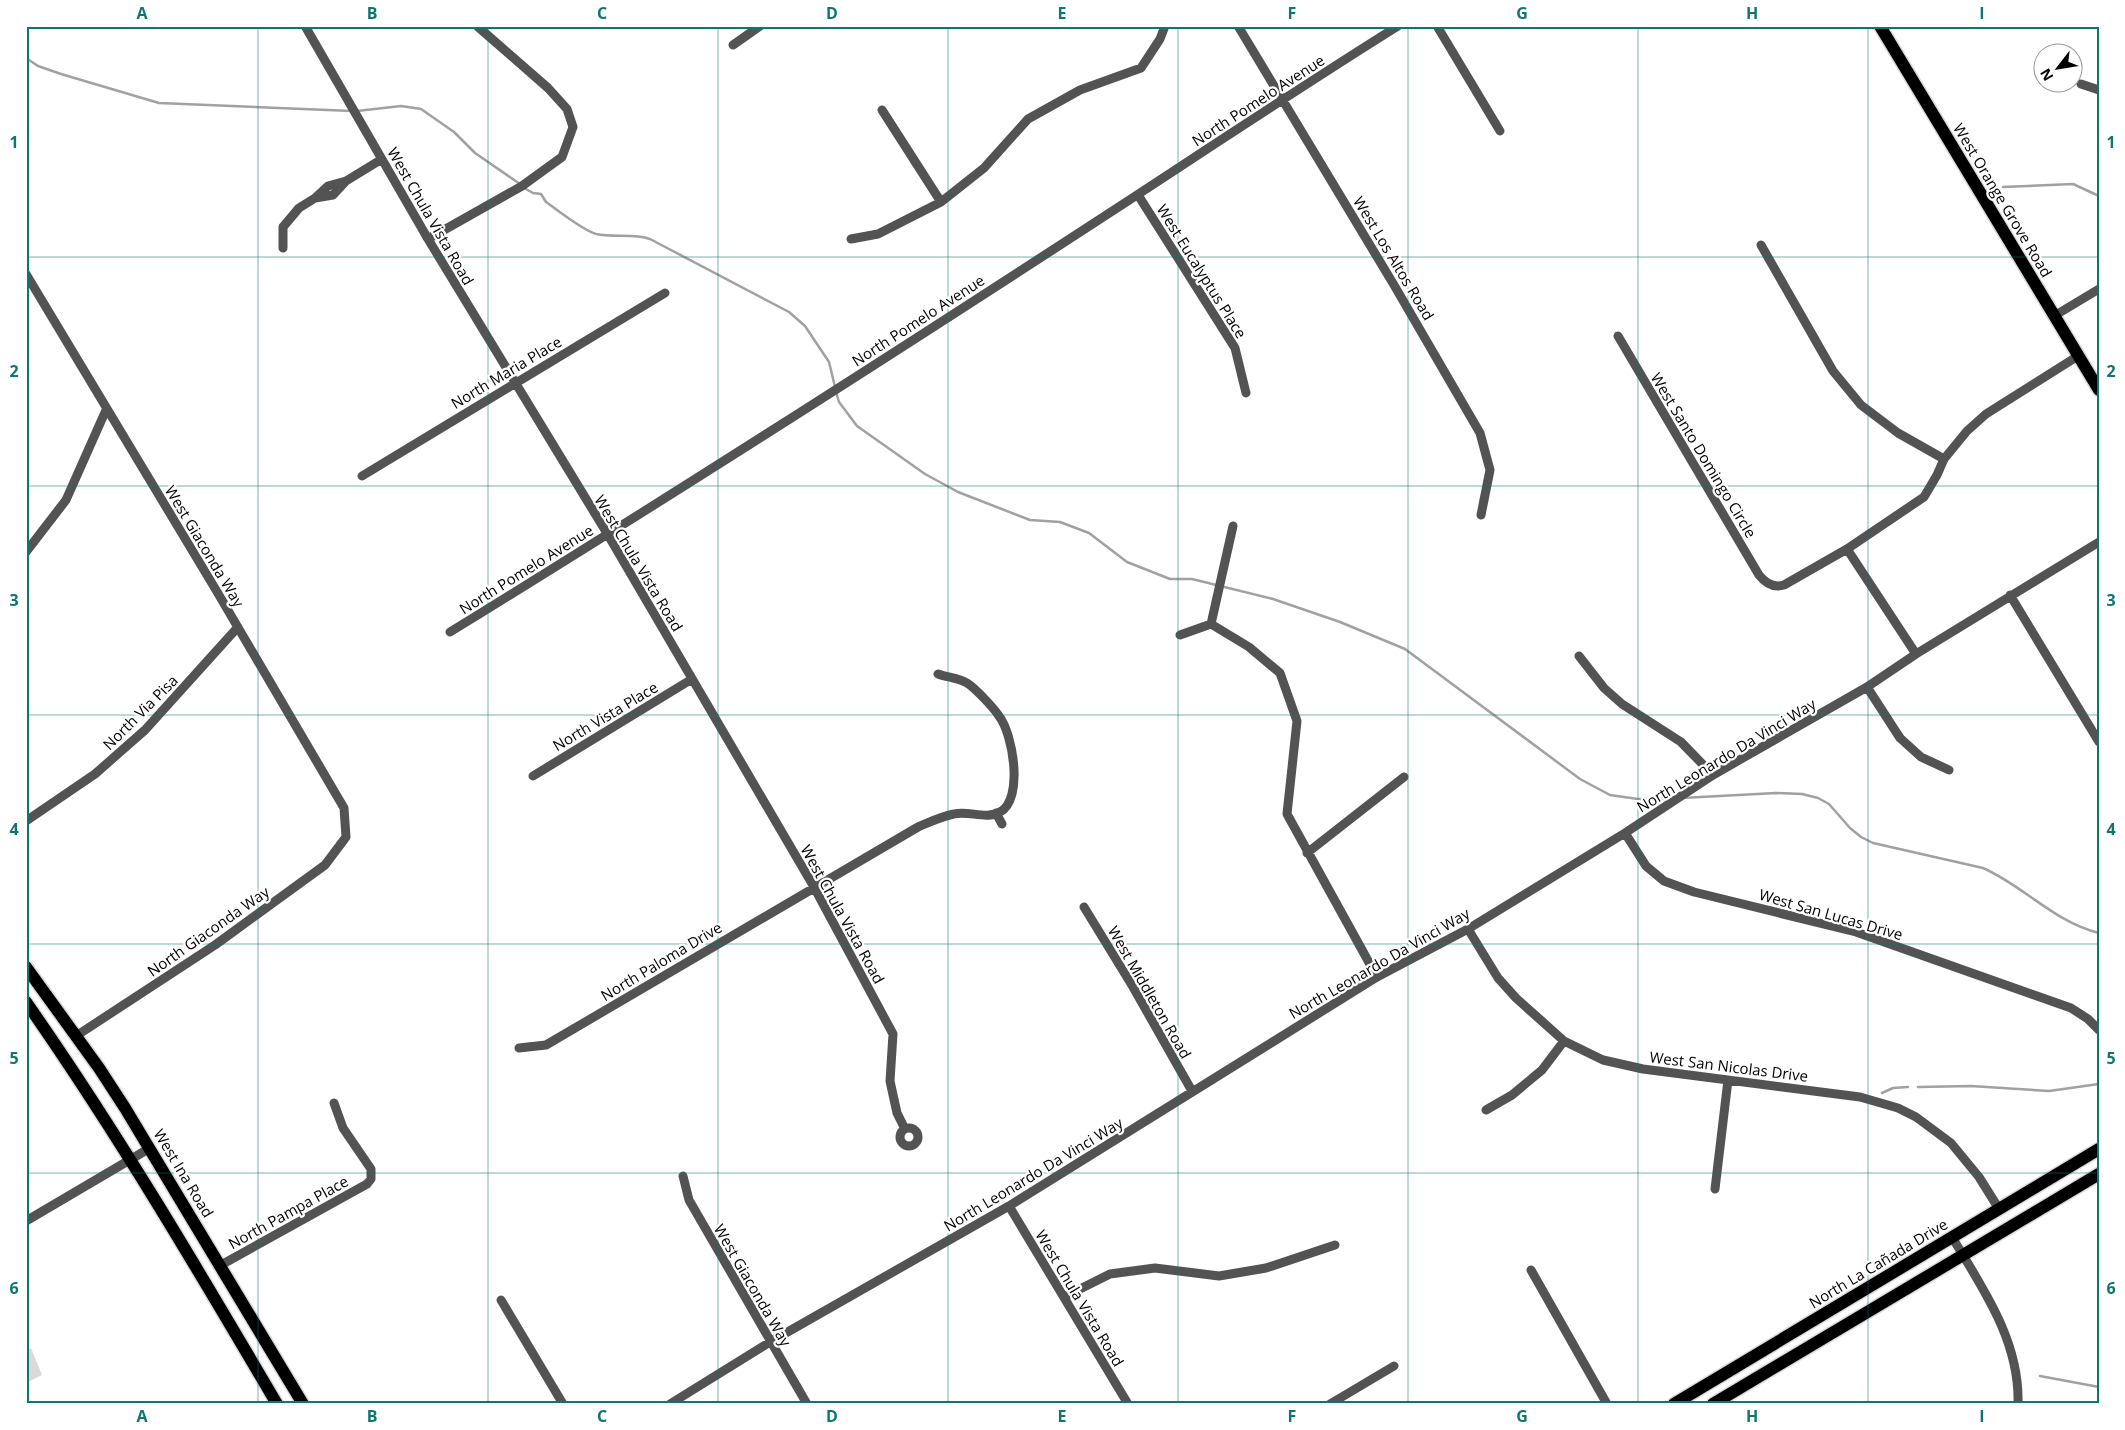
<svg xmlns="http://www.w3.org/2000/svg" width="2125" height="1430" font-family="'Open Sans',sans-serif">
<rect width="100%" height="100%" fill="#fff"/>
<path fill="#dadada" d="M31,1348L42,1375L26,1383V1350Z"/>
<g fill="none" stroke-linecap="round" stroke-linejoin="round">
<path stroke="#a1a1a1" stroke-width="2.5" d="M26,58L38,66L61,74L159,103L352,111
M357,111L401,106L421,109L454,132L475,153L520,184
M2003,187L2073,184L2099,196
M524,188L533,193L541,194L546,202C557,210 584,231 596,234C614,238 633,233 650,239L789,312L805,326L829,362L835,387
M836,392L839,402L857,426L925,474L958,492L1030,520L1060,522L1089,533L1127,562L1170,579H1192L1273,599L1340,622L1405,649L1580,779L1610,795L1638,799H1672
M1682,798L1776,793L1802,794L1818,798L1829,804L1850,828L1861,837L1873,843L1983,868C2024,886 2054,922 2099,933
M1918,1087L1971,1086L2049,1091L2099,1084
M1882,1093L1893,1088L1908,1087
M2040,1376L2099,1387"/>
<defs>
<path id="primary" d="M1880,26L2099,390
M26,967L99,1068L125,1108L303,1404
M26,1002C117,1132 197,1268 277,1404
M1674,1404L2099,1149
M1713,1404L2099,1174"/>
</defs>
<use href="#primary" stroke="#dbdbdb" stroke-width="15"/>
<path stroke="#535353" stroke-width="9" d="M305,26L428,239L608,535L814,887L893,1034L890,1081L897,1113L905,1129
M1238,26L1394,285L1480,433L1490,470L1481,515
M1437,26L1500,131
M733,45L760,26
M2081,84L2099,90
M882,110L941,202
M1138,195L1235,348L1246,393
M315,198L333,195L346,181
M428,239L522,186L562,157L573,127L567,109L548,88L477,26
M851,239L878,234L941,202L984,168L1028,119L1080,90L1141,68L1160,39L1165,26
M1761,245L1833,371L1861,405L1898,433L1944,459
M283,248V227L299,208L315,198L328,186L346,181L382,159
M26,274L216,590L344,808L346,837L325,865L215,945L76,1036
M2054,316L2099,289
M1618,336L1759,575C1766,584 1774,588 1784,585L1847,549L1924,497L1937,475L1944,459L1967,431L1986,414L2078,356
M362,476L665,293
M1847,549L1916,654
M26,552L66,500L106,410
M2010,595L2099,742
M1211,624L1233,526
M450,632C681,490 910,343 1137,195C1224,138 1310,81 1398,26
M1180,635L1211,624L1249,647L1280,673L1297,721L1287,814L1377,977
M1579,656L1604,688L1622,704L1681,742L1713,775
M1867,687L1900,738L1921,757L1949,770
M533,776L692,679
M996,813L1002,824
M26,821L95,774L145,730L238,627
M1625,833L1646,866L1664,881L1694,892L1856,932L2071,1008L2088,1019L2099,1030
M1307,853L1404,777
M1084,907L1133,987L1192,1091
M1468,929L1498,978L1516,998L1564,1041L1603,1060L1643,1069L1860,1097L1898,1108L1916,1117L1951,1143L1979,1177L1999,1209
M519,1048L546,1045L918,827C930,822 942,816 954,814C968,810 986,820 1000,812C1024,799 1013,734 999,716C993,707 975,688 967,683C959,678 946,677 938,674
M1486,1110L1512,1095L1542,1070L1564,1041
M900 1137a9 9 0 1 1 18 0a9 9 0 1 1-18 0Z
M683,1176L689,1200L807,1404
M1715,1189L1728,1080
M1009,1206L1128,1404
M26,1221L150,1148
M1952,1237C1983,1289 2020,1341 2018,1404
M221,1265L367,1184L371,1179V1169L343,1128L334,1103
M1531,1270L1607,1404
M1064,1297L1110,1274L1155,1268L1219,1276L1266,1268L1335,1245
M501,1300L563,1404
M670,1404L770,1342L1009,1206L1377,977L1468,929L1625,833L1713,775L1867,687L1916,654L2099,542
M1330,1404L1394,1366"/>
<use href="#primary" stroke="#000" stroke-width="12"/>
</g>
<path fill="none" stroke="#0f766e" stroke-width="1" stroke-opacity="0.55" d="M258,26V1404M488,26V1404M718,26V1404M948,26V1404M1178,26V1404M1408,26V1404M1638,26V1404M1868,26V1404M26,257H2099M26,486H2099M26,715H2099M26,944H2099M26,1173H2099"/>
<g text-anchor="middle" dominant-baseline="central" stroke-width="4.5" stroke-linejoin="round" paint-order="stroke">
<g font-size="15" fill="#000" stroke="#fff">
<text transform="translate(1258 100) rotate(-33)">North Pomelo Avenue</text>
<text transform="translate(2003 200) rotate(59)">West Orange Grove Road</text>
<text transform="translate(431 216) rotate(60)">West Chula Vista Road</text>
<text transform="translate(1394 258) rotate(59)">West Los Altos Road</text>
<text transform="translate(1202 271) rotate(58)">West Eucalyptus Place</text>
<text transform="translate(918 320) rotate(-33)">North Pomelo Avenue</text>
<text transform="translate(506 372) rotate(-31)">North Maria Place</text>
<text transform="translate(1704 455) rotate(59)">West Santo Domingo Circle</text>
<text transform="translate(205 546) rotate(59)">West Giaconda Way</text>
<text transform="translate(639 563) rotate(59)">West Chula Vista Road</text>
<text transform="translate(526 569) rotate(-32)">North Pomelo Avenue</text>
<text transform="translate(140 712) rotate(-45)">North Via Pisa</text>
<text transform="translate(605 716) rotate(-31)">North Vista Place</text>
<text transform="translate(1726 755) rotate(-31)">North Leonardo Da Vinci Way</text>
<text transform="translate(843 914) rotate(61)">West Chula Vista Road</text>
<text transform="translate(1831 914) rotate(16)">West San Lucas Drive</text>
<text transform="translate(208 931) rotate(-35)">North Giaconda Way</text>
<text transform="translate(661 961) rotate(-31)">North Paloma Drive</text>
<text transform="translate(1379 963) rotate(-30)">North Leonardo Da Vinci Way</text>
<text transform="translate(1150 992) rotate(60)">West Middleton Road</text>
<text transform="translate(1729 1066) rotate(7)">West San Nicolas Drive</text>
<text transform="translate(184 1173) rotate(59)">West Ina Road</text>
<text transform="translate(1033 1174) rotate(-31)">North Leonardo Da Vinci Way</text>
<text transform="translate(288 1212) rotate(-29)">North Pampa Place</text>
<text transform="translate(1878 1263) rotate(-31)">North La Cañada Drive</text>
<text transform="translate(753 1285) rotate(60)">West Giaconda Way</text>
<text transform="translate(1080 1298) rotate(59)">West Chula Vista Road</text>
</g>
</g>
<rect width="2125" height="1430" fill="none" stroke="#ffffff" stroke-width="55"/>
<g transform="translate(2058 68) rotate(239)"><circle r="24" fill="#ffffff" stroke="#999999"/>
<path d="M0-4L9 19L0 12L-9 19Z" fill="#000000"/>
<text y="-8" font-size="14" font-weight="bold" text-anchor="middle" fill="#000000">N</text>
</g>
<rect x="28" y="28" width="2070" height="1374" fill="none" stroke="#0f766e" stroke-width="2"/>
<g font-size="16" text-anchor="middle" font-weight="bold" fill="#0f766e">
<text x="142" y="19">A</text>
<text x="372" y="19">B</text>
<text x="602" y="19">C</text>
<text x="832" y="19">D</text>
<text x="1062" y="19">E</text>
<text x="1292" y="19">F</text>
<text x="1522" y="19">G</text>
<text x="1752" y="19">H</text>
<text x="1982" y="19">I</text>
<text x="14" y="148">1</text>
<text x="2111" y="148">1</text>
<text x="14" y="377">2</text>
<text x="2111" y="377">2</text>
<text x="14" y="606">3</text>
<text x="2111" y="606">3</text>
<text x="14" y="835">4</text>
<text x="2111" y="835">4</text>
<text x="14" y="1064">5</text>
<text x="2111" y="1064">5</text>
<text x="14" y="1294">6</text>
<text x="2111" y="1294">6</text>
<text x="142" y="1422">A</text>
<text x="372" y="1422">B</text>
<text x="602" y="1422">C</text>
<text x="832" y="1422">D</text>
<text x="1062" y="1422">E</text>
<text x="1292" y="1422">F</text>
<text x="1522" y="1422">G</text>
<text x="1752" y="1422">H</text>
<text x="1982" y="1422">I</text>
</g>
</svg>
